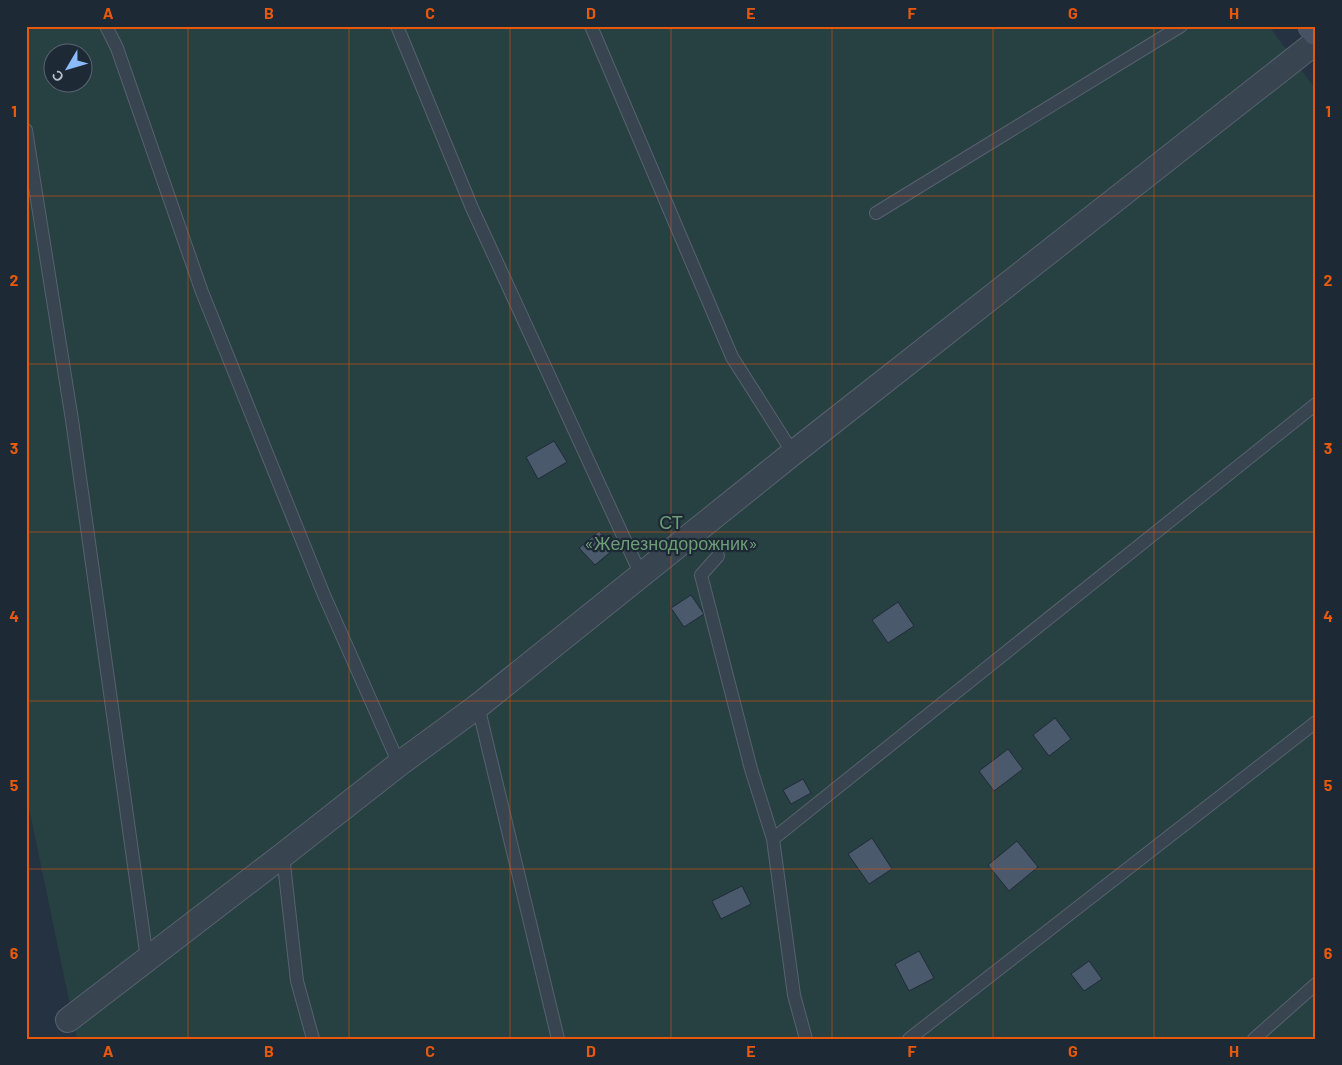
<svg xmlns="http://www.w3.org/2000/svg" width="1342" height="1065" font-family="Barlow,sans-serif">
<rect width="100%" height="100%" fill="#253241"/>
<path fill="#274042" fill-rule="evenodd" d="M26,26H1269L1316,90V1039H77L26,794ZM52,52H82V82H52Z"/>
<path fill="#4a596b" stroke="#202b38" d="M554,441L567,462L538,479L526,457Z
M599,531L614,549L595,565L579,548Z
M691,595L704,614L684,627L671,608Z
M898,602L914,626L888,643L872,620Z
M1055,718L1071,739L1049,756L1033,735Z
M1008,749L1023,769L994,791L979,771Z
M803,779L811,793L791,804L783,790Z
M872,838L892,869L869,884L848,854Z
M1017,841L1038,867L1009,891L988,865Z
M742,886L751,904L721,919L712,901Z
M919,951L934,978L909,991L895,964Z
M1089,961L1102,979L1084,991L1071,974Z"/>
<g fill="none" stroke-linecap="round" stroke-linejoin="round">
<defs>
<path id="lane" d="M106,26L117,48L202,292L324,595L399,764
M397,26L472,208L641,575
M591,26L732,357L793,453
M26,130L72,420L147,959
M876,213L1181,26
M718,556L701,575L751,769L773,839L794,995L806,1039
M478,706L558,1039
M773,839L1316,404
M283,855L297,981L313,1039
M909,1039L1316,722
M1254,1039L1316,984"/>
<path id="street" d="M68,1020L283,855L399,764L478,706L793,453L1316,42"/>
<path id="secondary" d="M1312,26L1316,31"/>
</defs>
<use href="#lane" stroke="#57626e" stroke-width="14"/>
<use href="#street" stroke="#57626e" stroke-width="26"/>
<use href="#secondary" stroke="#57626e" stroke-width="29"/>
<use href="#lane" stroke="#394451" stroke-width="12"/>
<use href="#street" stroke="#394451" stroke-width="24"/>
<use href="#secondary" stroke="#475364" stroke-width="28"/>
</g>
<path fill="none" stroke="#e8590c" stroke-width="1" stroke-opacity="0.55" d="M188,26V1039M349,26V1039M510,26V1039M671,26V1039M832,26V1039M993,26V1039M1154,26V1039M26,196H1316M26,364H1316M26,532H1316M26,701H1316M26,869H1316"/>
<g text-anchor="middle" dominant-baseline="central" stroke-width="4.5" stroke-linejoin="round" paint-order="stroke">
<g font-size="18" fill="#6c9d75" stroke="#1e2936">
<text x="671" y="522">СТ<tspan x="671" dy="21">«Железнодорожник»</tspan></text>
</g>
</g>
<rect width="1342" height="1065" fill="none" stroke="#1e2936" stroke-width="55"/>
<g transform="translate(68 68) rotate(232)"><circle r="24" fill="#1e2936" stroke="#5b6572"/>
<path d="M0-4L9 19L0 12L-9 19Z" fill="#8abbfc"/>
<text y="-8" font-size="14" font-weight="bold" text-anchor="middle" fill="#b6bfcb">С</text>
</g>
<rect x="28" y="28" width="1286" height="1010" fill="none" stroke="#e8590c" stroke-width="2"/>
<g font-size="16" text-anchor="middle" font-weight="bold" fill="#e8590c">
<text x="108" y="19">A</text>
<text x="269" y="19">B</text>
<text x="430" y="19">C</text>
<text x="591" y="19">D</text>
<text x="751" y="19">E</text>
<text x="912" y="19">F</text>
<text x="1073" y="19">G</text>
<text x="1234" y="19">H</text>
<text x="14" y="117">1</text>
<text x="1328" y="117">1</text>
<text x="14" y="286">2</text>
<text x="1328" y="286">2</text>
<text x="14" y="454">3</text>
<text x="1328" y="454">3</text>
<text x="14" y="622">4</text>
<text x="1328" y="622">4</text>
<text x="14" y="791">5</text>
<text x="1328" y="791">5</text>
<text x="14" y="959">6</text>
<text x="1328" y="959">6</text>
<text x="108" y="1057">A</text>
<text x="269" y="1057">B</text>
<text x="430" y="1057">C</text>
<text x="591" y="1057">D</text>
<text x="751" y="1057">E</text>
<text x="912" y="1057">F</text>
<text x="1073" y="1057">G</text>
<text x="1234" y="1057">H</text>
</g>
</svg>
